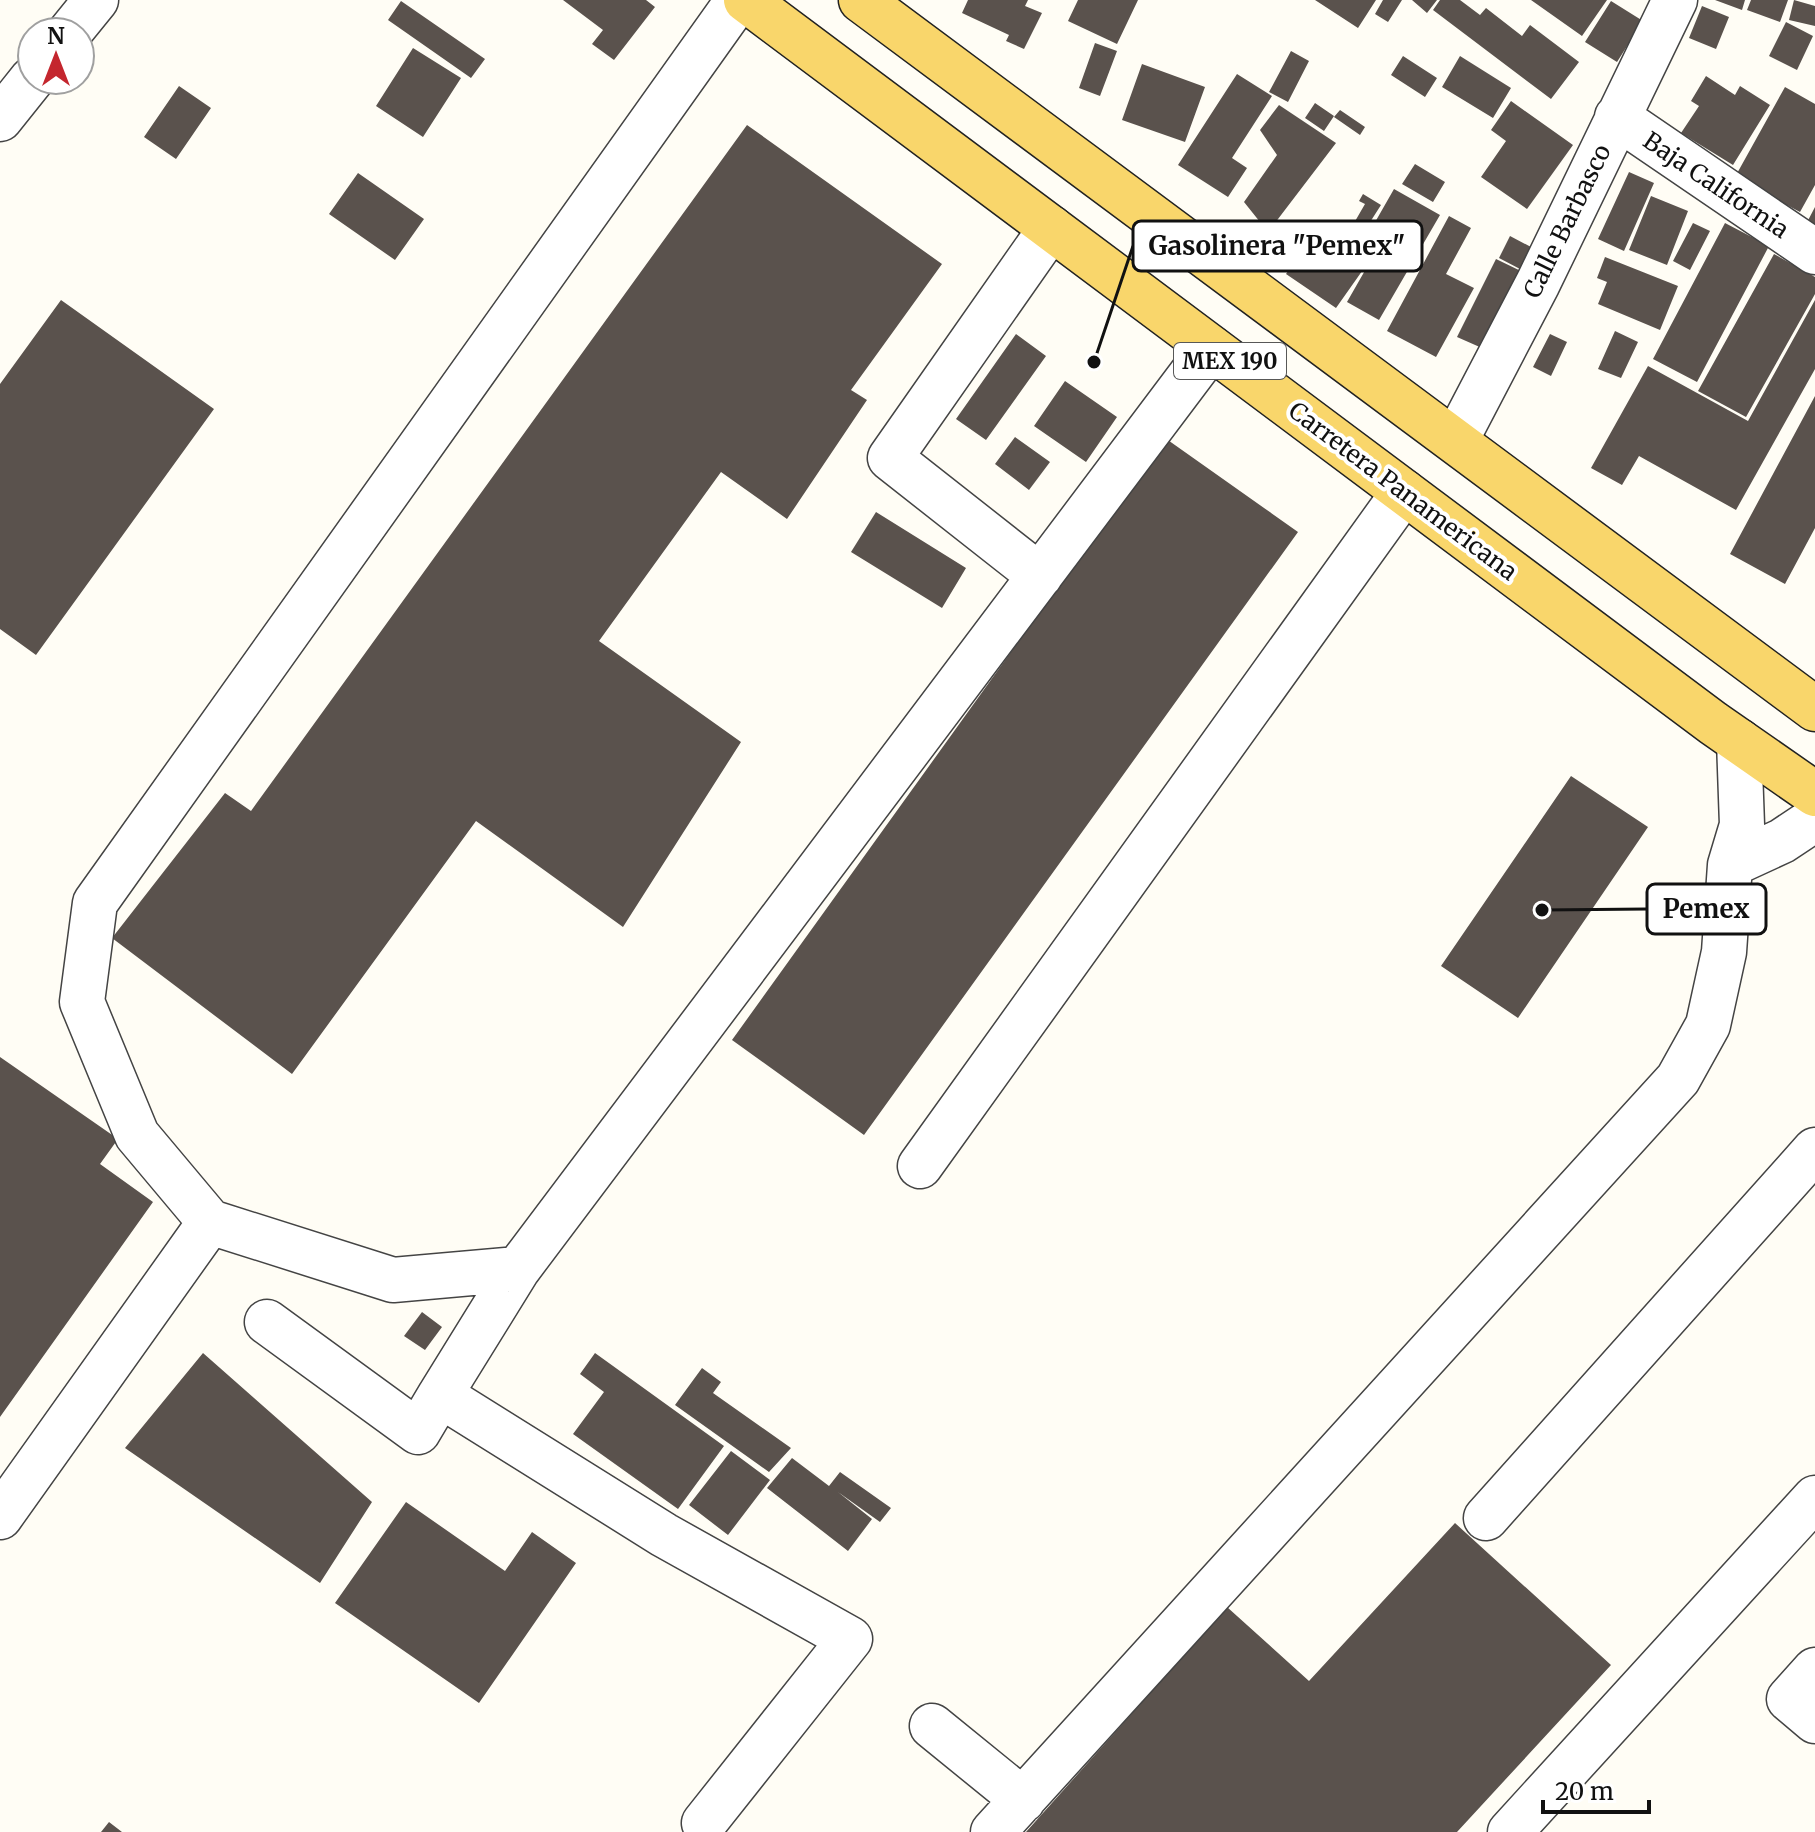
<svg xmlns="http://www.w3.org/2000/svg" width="1815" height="1832" font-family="Merriweather,serif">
<rect width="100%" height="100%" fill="#fffdf5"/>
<path fill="#5a524d" d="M563,0H646L655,7L614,60L592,44L603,30Z
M968,0H1028L1025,6L1042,13L1024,49L1006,41L1009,35L962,13Z
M1078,0H1138L1117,44L1068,21Z
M1315,0H1376L1358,28Z
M1383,0H1402L1388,22L1375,14Z
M1412,0H1437L1427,13Z
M1440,0H1460L1480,15L1486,8L1522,36L1530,25L1579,62L1551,99L1433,10Z
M1531,0H1607L1582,36Z
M1715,0H1745L1742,10Z
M1751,0H1788L1780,22L1747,10Z
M1794,0L1815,6V26L1789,20Z
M401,1L485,59L471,78L388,20Z
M1611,1L1643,21L1617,62L1585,42Z
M1702,6L1729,17L1716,49L1689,38Z
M1786,22L1813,36L1797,70L1769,56Z
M1095,43L1117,51L1100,96L1079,88Z
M413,48L461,78L423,137L376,106Z
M1291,51L1309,61L1288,102L1269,92Z
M1403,56L1437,78L1425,97L1391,75Z
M1460,56L1511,88L1493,118L1442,87Z
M1142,64L1205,87L1185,142L1122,120Z
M1237,74L1272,96L1232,158L1247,168L1228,197L1178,165Z
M1706,76L1735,95L1740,86L1770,105L1733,165L1681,133L1699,106L1691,101Z
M179,86L211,108L176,159L144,137Z
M1785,87L1815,104V185L1800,212L1735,177Z
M1511,101L1573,145L1527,209L1481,177L1506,141L1491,130Z
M1315,103L1334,116L1324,131L1305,118Z
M1279,105L1336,143L1268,232L1244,202L1277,155L1260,130Z
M1340,110L1365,127L1360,135L1334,117Z
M747,125L942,264L851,390L867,400L787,519L721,472L599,641L741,742L623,927L476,821L292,1074L112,938L225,793L251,811Z
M1415,164L1445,182L1433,202L1402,184Z
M1629,172L1654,183L1624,251L1598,239Z
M358,173L424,219L395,260L329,214Z
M1394,189L1440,215L1379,320L1347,302L1383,239L1370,231Z
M1363,194L1381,205L1365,230L1354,223L1365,204L1359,201Z
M1651,196L1688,211L1667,265L1629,250Z
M1815,207V233L1804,228Z
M1449,216L1471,228L1446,274L1474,288L1436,357L1387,331Z
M1693,223L1710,231L1690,270L1673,261Z
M1725,223L1769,246L1697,382L1653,359Z
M1313,235L1333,248L1342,236L1372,257L1336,308L1286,274Z
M1510,236L1531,247L1520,269L1499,258Z
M1774,254L1815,277V294L1746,417L1698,391Z
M1605,257L1678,286L1660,330L1598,304L1607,282L1597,278Z
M1496,259L1529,275L1491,352L1457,337Z
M61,300L214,409L36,655L0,629V384Z
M1815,300V369L1736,510L1639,456L1622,485L1591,468L1648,366L1748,421Z
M1615,331L1638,342L1621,378L1598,369Z
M1016,334L1046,356L986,440L956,419Z
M1550,334L1567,342L1551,376L1533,367Z
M1065,381L1117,417L1086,462L1034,426Z
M1815,396V528L1785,584L1730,554Z
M1015,437L1050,462L1029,490L995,464Z
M1165,438L1298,532L864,1135L732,1040Z
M876,512L966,568L942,608L851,552Z
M1571,776L1648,827L1518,1018L1441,966Z
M0,1057L118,1139L100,1164L153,1202L0,1417Z
M422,1312L442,1327L425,1350L404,1336Z
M203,1353L372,1502L320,1583L125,1448Z
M595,1353L724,1446L678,1509L573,1434L604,1392L580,1374Z
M702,1368L721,1382L713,1393L791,1448L769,1472L675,1405Z
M731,1451L770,1480L728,1535L689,1505Z
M792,1458L829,1486L840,1472L891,1508L880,1522L838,1492L872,1519L848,1551L767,1488Z
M406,1502L505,1571L532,1532L576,1563L479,1703L335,1603Z
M1455,1523L1611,1665L1457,1832H1026L1227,1607L1309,1681Z
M109,1822L122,1832H101Z"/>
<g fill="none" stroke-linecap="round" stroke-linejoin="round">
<defs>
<path id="minor" d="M738,0L95,903L82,1002L137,1135L210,1222L393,1280L518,1269L1211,348
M70,32L96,0
M1617,117L1815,252
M0,119L32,79
M1456,440L1538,283L1675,0
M1040,576L890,458L1051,228
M1730,865L1782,841L1815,819
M920,1166L1404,492
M518,1269L440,1395L664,1535L850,1639L704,1823
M267,1322L418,1432L440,1395
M0,1517L210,1222
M1486,1518L1815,1150
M1815,1670L1789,1699L1815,1721
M932,1726L1023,1800
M993,1832L1678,1079L1708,1025L1724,952L1730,865L1742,825L1739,741
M1510,1832L1815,1498"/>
<path id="major" d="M746,0L1713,723L1815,794
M861,0L1815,709"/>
</defs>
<use href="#minor" stroke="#444" stroke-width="47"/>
<use href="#major" stroke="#222" stroke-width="47"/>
<use href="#minor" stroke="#fff" stroke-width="44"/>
<use href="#major" stroke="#f9d66b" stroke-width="44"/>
</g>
<g text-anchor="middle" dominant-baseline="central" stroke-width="8" stroke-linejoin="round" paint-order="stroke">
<rect fill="#fff" stroke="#585858" stroke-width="2" x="1174" y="343" width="112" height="36" rx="6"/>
<g font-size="22" font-weight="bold" fill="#111">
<text x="1230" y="361">MEX 190</text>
</g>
<g font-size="24" fill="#111" stroke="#fff">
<text transform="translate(1716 185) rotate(34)">Baja California</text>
<text transform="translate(1567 221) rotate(-64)">Calle Barbasco</text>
<text transform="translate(1403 491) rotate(37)">Carretera Panamericana</text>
</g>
</g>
<path fill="none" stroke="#111" stroke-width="3" d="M1094 362L1133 246M1542 910L1647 909"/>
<g fill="#111" stroke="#fff" stroke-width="3">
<circle cx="1094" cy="362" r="8"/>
<circle cx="1542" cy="910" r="8"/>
</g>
<g fill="#fff" stroke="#111" stroke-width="3">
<rect x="1133" y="221" width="289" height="50" rx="8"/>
<rect x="1647" y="884" width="119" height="50" rx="8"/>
</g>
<g font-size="26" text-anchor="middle" font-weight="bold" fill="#111">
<text x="1277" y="255">Gasolinera "Pemex"</text>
<text x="1706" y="918">Pemex</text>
</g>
<g transform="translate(56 56)"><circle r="38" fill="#ffffff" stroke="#a0a0a0" stroke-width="2"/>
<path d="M0-6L14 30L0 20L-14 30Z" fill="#c4262e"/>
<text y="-12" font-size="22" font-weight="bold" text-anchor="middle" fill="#111111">N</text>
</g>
<path d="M1543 1800v12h106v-12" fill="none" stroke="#111111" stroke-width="4"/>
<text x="1555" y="1800" font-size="24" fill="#111111" stroke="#ffffff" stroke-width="6" paint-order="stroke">20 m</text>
</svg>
